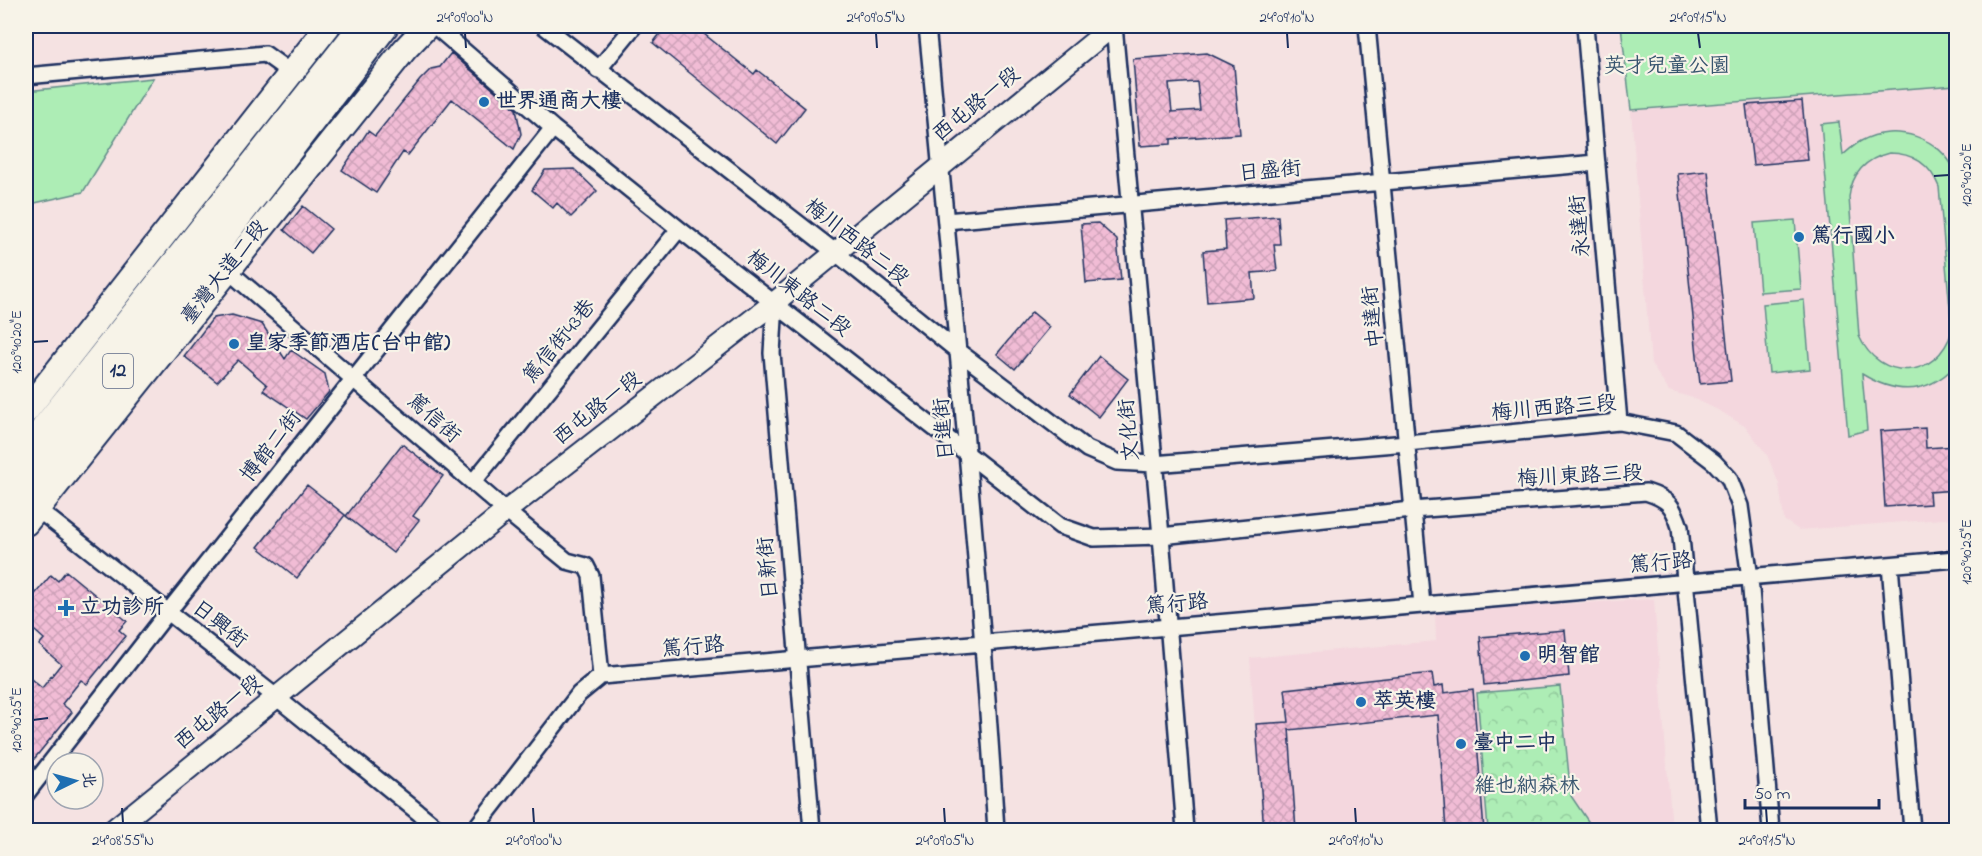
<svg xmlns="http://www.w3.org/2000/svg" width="1982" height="856" font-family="'Indie Flower','LXGW WenKai TC',sans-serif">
<defs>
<pattern id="forest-crowns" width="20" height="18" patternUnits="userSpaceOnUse" patternTransform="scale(1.5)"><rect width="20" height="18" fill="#adedb5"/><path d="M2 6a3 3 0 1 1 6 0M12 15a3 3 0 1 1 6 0" fill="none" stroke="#94cc9e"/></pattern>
<pattern id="building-cross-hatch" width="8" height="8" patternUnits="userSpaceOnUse" patternTransform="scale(1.5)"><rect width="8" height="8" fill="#f1bcd5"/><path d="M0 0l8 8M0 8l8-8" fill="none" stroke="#cea2b9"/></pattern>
</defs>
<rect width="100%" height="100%" fill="#f5e2e2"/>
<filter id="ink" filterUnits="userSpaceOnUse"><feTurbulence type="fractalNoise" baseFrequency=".0167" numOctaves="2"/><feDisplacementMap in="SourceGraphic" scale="12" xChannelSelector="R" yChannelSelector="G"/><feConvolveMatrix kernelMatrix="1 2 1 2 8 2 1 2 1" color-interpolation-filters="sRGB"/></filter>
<g filter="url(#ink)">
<path fill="#f4d7de" d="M1956,85V518L1799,530L1784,520L1779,484L1767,455L1746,427L1720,411L1693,398L1669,391L1651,364L1631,110Z
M1654,599L1672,830H1262L1250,658L1436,641L1435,611Z"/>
<path fill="url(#forest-crowns)" stroke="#648e8a" stroke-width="1.5" d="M1560,686L1571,796L1594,830H1488L1477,693Z"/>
<path fill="#adedb5" stroke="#648e8a" stroke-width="1.5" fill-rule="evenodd" d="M1621,26H1956V85L1631,110Z
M153,78L83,192L26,205V91Z
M1839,122L1843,155C1849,150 1854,145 1861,141C1895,122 1941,137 1956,173V365C1928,395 1896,395 1862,374L1867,430L1848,435L1821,124ZM1889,153C1914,153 1930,164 1939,187L1952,331C1937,380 1880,383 1859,336L1849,197C1852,173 1865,159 1889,153Z
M1795,220L1801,289L1760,292L1754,223Z
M1804,300L1810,369L1769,373L1763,304Z"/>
<path fill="url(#building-cross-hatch)" stroke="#1b2f5e" stroke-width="1.5" fill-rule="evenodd" d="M666,26H694L754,74L757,70L805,108L777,144L653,43Z
M451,53L516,109L521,134L514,149L452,99L408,155L403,152L376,193L342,170L368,131L375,136L420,80L431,69L440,67Z
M1207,53L1234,66L1240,134L1171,139V144L1140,146L1133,59ZM1197,82L1200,110L1172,112L1169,84Z
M1802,101L1808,160L1753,165L1746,105Z
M574,169L597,191L571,217L557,203L553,208L532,190L545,170Z
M1708,171L1731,381L1700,384L1678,174Z
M303,206L331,229L311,253L284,230Z
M1278,216L1280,244H1274L1277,271L1252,273L1254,298L1207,302L1203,251L1226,249L1224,220Z
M1098,223L1117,240L1121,280L1086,283L1081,224Z
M1032,312L1050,327L1015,369L997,354Z
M232,315L262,324L285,359L291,350L325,374L329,392L306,419L263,390L267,385L238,360L217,382L184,356L213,318Z
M1099,356L1128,379L1099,417L1070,394Z
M1925,428L1926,448L1956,446V490L1929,492L1930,504L1885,507L1880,431Z
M402,444L443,476L413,516L419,520L393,553L346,516Z
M307,485L345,515L297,578L258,547Z
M66,571L127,621L119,630L126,636L87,684L81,680L62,704L72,712L26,769V675L42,688L61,664L39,645L44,639L26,623V605L51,575L58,581Z
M1565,630L1569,676L1484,685L1480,637Z
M1432,673L1434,687L1443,685L1444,693L1473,689L1484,831H1446L1438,715L1289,730V728L1296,831H1264L1256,724L1289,722L1285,689Z"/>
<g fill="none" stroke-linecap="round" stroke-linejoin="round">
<defs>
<path id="minor" d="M435,26L553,128L679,229L1060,526L1094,538L1161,536L1412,510L1646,492C1668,499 1673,505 1680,527L1709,830
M544,26L835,252L959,352L1087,449L1117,462L1154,464L1407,443L1619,422L1676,433L1714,462L1729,478L1740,506L1750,578L1771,830
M927,26C953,294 979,562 996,830
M1114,26L1161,536L1185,830
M1367,26L1422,605
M1585,26L1619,422
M598,70L634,26
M26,76L265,54L290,72
M946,221L1597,163
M223,266L506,511L567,561L586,566L591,576L601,676
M775,302L772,353L812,830
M474,481L679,229
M26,500L276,697L440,830
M1890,565L1912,830
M26,794L168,612L553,128
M474,830L579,694L601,676L1956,559"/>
<path id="tertiary" d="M113,830L506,511L775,302L1113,26"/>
<path id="primary" d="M26,411L328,26
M26,450L361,26
M26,487L210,255L386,26
M26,523L405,49L427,26"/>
</defs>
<use href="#minor" stroke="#1b2f5e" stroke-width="20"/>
<use href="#tertiary" stroke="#1b2f5e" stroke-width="24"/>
<use href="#primary" stroke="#1b2f5e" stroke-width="28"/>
<use href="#minor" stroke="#f7f3e8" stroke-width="15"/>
<use href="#tertiary" stroke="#f7f3e8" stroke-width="20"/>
<use href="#primary" stroke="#f7f3e8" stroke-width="24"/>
</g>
</g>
<path fill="none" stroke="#1b2f5e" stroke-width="2" d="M465,33L466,48M876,33L877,48M1287,33L1288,48M1698,33L1700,48M1934,176L1949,175M33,342L48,341M1934,553L1949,552M33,720L48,718M122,808L123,823M533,808L534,823M944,808L945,823M1355,808L1356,823M1766,808L1767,823"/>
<g fill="#1f6fb2" stroke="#f7f3e8" stroke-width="2">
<circle cx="484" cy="102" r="6"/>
<circle cx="1799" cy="237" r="6"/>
<circle cx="234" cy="344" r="6"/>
<path d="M63 599h6v6h6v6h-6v6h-6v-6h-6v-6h6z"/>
<circle cx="1525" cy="656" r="6"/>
<circle cx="1361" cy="702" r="6"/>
<circle cx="1461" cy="744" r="6"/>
</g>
<g text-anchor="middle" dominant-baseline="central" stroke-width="4.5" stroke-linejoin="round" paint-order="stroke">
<rect fill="#f7f3e8" stroke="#5d6a87" stroke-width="1.5" x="103" y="354" width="30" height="34" rx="4.5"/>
<g font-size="20" font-weight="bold" fill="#1b2f5e">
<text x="118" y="371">12</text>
</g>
<g font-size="21" fill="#38556f" stroke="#f7f3e8">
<text x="1667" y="67">英才兒童公園</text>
<text x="1527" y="787">維也納森林</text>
</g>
<g font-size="21" font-weight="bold" fill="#1b2f5e" stroke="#f7f3e8" text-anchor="start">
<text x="496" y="102">世界通商大樓</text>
<text x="1811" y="237">篤行國小</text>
<text x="246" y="344">皇家季節酒店(台中館)</text>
<text x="80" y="608">立功診所</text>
<text x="1537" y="656">明智館</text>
<text x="1373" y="702">萃英樓</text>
<text x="1473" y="744">臺中二中</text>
</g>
<g font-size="21" fill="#1b2f5e" stroke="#f7f3e8">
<text transform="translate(977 105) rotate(-39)">西屯路一段</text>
<text transform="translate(1270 172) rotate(-5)">日盛街</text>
<text transform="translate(1581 226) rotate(-95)">永達街</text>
<text transform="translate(856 243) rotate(38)">梅川西路二段</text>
<text transform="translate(225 273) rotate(-52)">臺灣大道二段</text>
<text transform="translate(798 294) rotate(38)">梅川東路二段</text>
<text transform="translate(1374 317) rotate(-96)">中達街</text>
<text transform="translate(560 342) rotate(-51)">篤信街43巷</text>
<text transform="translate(598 409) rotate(-38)">西屯路一段</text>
<text transform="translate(1554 409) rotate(-5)">梅川西路三段</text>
<text transform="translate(433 419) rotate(41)">篤信街</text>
<text transform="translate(945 429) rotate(-95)">日進街</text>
<text transform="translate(1130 430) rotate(-95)">文化街</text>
<text transform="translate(272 447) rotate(-52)">博館二街</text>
<text transform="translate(1580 477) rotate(-3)">梅川東路三段</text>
<text transform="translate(1661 564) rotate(-5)">篤行路</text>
<text transform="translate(769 568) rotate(-95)">日新街</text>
<text transform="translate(1177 605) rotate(-5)">篤行路</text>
<text transform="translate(219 625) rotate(38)">日興街</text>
<text transform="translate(693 648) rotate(-5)">篤行路</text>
<text transform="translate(219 713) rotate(-39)">西屯路一段</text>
</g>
</g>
<rect width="1982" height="856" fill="none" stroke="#f7f3e8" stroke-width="66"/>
<g transform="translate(75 781) rotate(85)"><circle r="28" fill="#f7f3e8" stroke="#9fa5b1" stroke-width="1.5"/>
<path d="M0-4.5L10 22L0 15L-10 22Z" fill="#1f6fb2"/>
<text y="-9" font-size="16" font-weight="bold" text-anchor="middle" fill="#1b2f5e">北</text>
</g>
<path d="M1745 799v9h134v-9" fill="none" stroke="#1b2f5e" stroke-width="3"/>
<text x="1754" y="799" font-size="18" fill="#1b2f5e" stroke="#f7f3e8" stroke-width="4.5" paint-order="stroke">50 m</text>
<rect x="33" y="33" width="1916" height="790" fill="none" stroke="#1b2f5e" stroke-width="2"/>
<g font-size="15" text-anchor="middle" fill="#1b2f5e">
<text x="465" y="22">24°09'00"N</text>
<text x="876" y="22">24°09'05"N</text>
<text x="1287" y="22">24°09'10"N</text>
<text x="1698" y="22">24°09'15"N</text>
<text transform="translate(1966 175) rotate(-90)" y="5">120°40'20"E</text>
<text transform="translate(16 342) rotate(-90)" y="5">120°40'20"E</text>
<text transform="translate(1966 552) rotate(-90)" y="5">120°40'25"E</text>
<text transform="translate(16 720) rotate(-90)" y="5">120°40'25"E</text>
<text x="123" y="845">24°08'55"N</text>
<text x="534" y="845">24°09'00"N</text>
<text x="945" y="845">24°09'05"N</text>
<text x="1356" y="845">24°09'10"N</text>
<text x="1767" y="845">24°09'15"N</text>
</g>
</svg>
